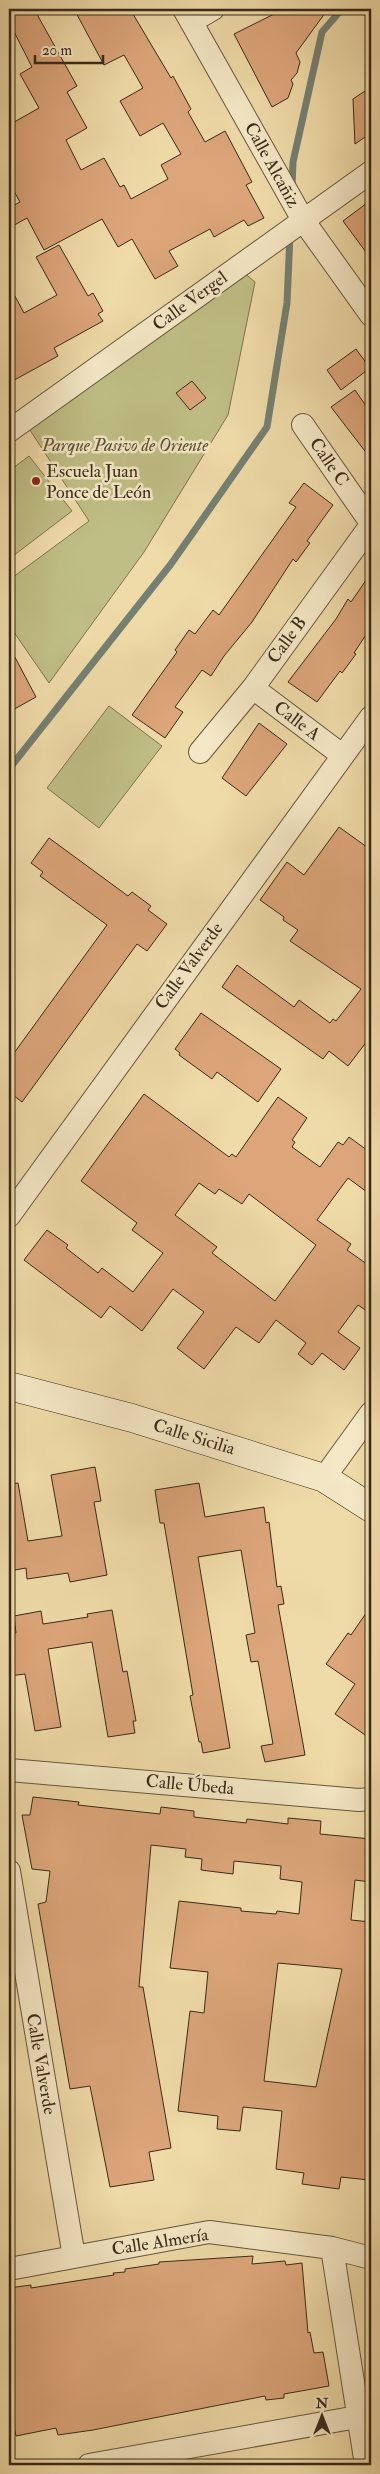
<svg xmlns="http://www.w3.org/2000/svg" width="380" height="2474" font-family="'IM FELL Double Pica',serif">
<rect width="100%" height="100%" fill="#efdba8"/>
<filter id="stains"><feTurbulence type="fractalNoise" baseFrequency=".004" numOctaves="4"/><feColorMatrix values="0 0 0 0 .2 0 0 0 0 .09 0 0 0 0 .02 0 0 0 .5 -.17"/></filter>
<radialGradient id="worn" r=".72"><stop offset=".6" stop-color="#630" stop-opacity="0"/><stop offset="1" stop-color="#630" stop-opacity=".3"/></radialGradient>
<path fill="#bfbe84" stroke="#7c744f" d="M242,271L255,282L228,415L144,552L49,683L9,625V580L89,521L28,427Z
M29,456L72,511L9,559V471Z
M109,706L162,746L99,828L47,788Z"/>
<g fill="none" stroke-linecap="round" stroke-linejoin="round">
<path stroke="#748073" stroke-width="7" d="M292,187L293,162L322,32L342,9
M9,769L171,564L267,427L287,303L290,235"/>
</g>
<path fill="#dca57a" stroke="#382a1a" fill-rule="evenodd" d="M9,9H34L77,86L67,92L87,128L66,140L81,170L104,158L120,187L124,185L131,199L168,179L161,165L181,154L163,123L140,136L120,101L143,88L124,55L104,65L74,9H130L171,78L173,76L191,109L188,112L205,142L225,131L252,182L246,185L264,218L248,226L244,220L214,237L210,229L169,251L178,266L155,279L132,239L118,247L102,219L44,250L27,218L9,228V208L20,202L9,182V125L39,108L20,74L32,67L9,22Z
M284,9H328L296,53L300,62L297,73L291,80L293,84L288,98L272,107L234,34Z
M371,87V133L355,144L353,99Z
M371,200V259L343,221Z
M59,245L88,296L93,293L103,311L98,314L103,321L54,348L58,356L9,383V285L24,313L57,295L36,257Z
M356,349L370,368L341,390L327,370Z
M192,381L206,398L190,410L176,393Z
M355,390L371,413V459L331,407Z
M304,483L333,505L307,541L310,543L296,562L293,559L252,622L224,656L211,676L202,670L175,707L183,712L165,738L132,715L177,652L175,650L189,630L195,634L213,610L219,615L296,507L289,503Z
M371,573V627L354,653L356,654L342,673L340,671L317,702L288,682L336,619L348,599L351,602Z
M9,646L36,697L9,712Z
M259,723L287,744L246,796L222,778Z
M339,827L371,850V1036L348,1066L329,1051L323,1059L222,987L237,965L294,1007L299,1000L330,1023L333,1019L336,1021L361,989L290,941L298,930L283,920L284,917L260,900L287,862L304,875Z
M49,838L128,896L132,892L151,906L148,910L167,924L147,951L137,944L22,1102L9,1092V1060L107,925L40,876L43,872L31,863Z
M201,1013L281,1069L258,1102L217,1072L212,1079L179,1055L180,1053L175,1049Z
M144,1094L229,1157L232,1154L236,1157L278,1097L307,1118L292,1140L295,1142L292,1147L320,1167L338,1142L343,1145L349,1137L371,1153V1195L348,1178L317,1220L351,1244L347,1250L371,1267V1314L358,1305L338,1332L360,1348L344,1370L322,1353L312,1365L298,1354L306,1343L276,1320L259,1343L236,1327L204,1369L177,1348L204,1312L173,1289L142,1331L110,1306L101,1318L24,1260L47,1230L68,1245L66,1248L98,1273L102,1268L133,1292L163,1253L132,1230L137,1223L81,1181ZM199,1183L215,1194L219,1189L242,1204L249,1194L316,1245L275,1301L212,1253L217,1247L175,1215Z
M95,1467L101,1501L94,1502L107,1575L70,1582L68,1573L27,1579L26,1568L9,1571V1484L18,1483L28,1541L62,1536L51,1475Z
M199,1483L205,1517L264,1507L266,1523L269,1522L277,1587L281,1586L284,1604L278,1605L305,1755L265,1762L261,1746L273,1744L258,1661L251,1662L246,1635L255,1633L241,1550L198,1557L230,1748L203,1753L201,1742H199L190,1696L193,1695L164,1523H160L155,1490Z
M371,1606V1739L335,1714L355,1684L326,1664L348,1633L351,1635Z
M112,1610L123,1672L127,1671L136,1721H133L135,1733L108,1737L92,1642L48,1649L61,1727L35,1731L25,1674L9,1676V1634L16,1633L14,1616L41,1611L43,1624L88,1617L87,1614Z
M33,1797L79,1802L78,1805L160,1814L161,1807L194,1811V1817L246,1823L247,1819L288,1824V1818L321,1821L320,1834L371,1839V1882L355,1880L351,1920L371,1922V2164L369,2180L341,2177L339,2189L302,2184L304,2173L276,2169L282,2111L243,2107L240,2131L217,2129L218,2116L178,2111L190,2011L204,2013L208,1972L170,1968L179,1901L241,1908V1911L276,1914L277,1911L299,1914L302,1882L280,1879L281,1866L234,1861L233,1874L201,1870L202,1859L185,1857L186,1849L151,1845L139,1987H143L171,2148L149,2152L154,2180L110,2187L90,2086L70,2089L38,1904L46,1902L50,1871L32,1869L22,1815H30ZM278,1963L342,1969L316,2087L264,2081Z
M253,2256L252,2264L285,2261L286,2265L302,2263L308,2333L310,2332L314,2353L323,2352L329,2386L284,2394V2398L266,2400L265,2396L93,2430L58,2435L56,2428L16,2436L13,2422H9V2288L31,2285V2288L114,2275L113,2273L125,2272V2269L159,2264V2262Z"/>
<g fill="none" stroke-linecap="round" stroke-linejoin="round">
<defs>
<path id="street" d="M184,9L303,220L371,315
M191,22L213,9
M303,425L371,523
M9,431L371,172
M253,688L342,755
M200,752L253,688L371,525
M9,1216L371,717
M324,1478L371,1413
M9,1770L359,1800L371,1799
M9,1871L74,2257
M332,2248L366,2465
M9,2269L209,2232L332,2248L371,2258
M89,2465L357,2417"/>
<path id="secondary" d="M9,1386L132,1418L324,1478L371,1508"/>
</defs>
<use href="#street" stroke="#66563e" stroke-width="24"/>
<use href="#secondary" stroke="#382a1a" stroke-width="29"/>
<use href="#street" stroke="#f5e8c6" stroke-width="22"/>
<use href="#secondary" stroke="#f5e8c6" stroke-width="28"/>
</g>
<circle fill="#8f2418" stroke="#f5e8c6" stroke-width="2" cx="36" cy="481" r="5"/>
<g text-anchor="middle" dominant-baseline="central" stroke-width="5" stroke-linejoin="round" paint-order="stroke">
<g font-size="18" fill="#382a1a" stroke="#f5e8c6">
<text transform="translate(272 165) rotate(61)">Calle Alcañiz</text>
<text transform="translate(190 301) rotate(-36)">Calle Vergel</text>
<text transform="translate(329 462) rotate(55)">Calle C</text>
<text transform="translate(287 640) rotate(-54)">Calle B</text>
<text transform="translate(297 721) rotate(37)">Calle A</text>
<text transform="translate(189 966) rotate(-54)">Calle Valverde</text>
<text transform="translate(194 1437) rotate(17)">Calle Sicilia</text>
<text transform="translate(190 1785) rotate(5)">Calle Úbeda</text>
<text transform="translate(41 2064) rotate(80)">Calle Valverde</text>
<text transform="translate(160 2242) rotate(-9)">Calle Almería</text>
</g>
<g font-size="18" font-style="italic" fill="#5a4f34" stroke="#f5e8c6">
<text x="125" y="445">Parque Pasivo de Oriente</text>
</g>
<g font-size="18" fill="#382a1a" stroke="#f5e8c6" text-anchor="start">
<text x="46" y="471">Escuela Juan<tspan x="46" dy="21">Ponce de León</tspan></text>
</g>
</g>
<rect width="380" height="2474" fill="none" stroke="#efdba8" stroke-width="30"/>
<rect x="10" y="10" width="360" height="2454" fill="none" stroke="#382a1a" stroke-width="2.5"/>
<rect x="15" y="15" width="350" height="2444" fill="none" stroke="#382a1a"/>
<g transform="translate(322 2416)" stroke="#f5e8c6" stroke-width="4" paint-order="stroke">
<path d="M0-4L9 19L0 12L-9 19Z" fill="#382a1a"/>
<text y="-8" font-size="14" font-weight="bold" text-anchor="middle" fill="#382a1a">N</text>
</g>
<path d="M35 55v8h68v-8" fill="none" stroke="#382a1a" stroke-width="2.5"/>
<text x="42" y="55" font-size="15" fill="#382a1a" stroke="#f5e8c6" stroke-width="4" paint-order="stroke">20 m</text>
<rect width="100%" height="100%" filter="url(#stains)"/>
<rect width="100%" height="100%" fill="url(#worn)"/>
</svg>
